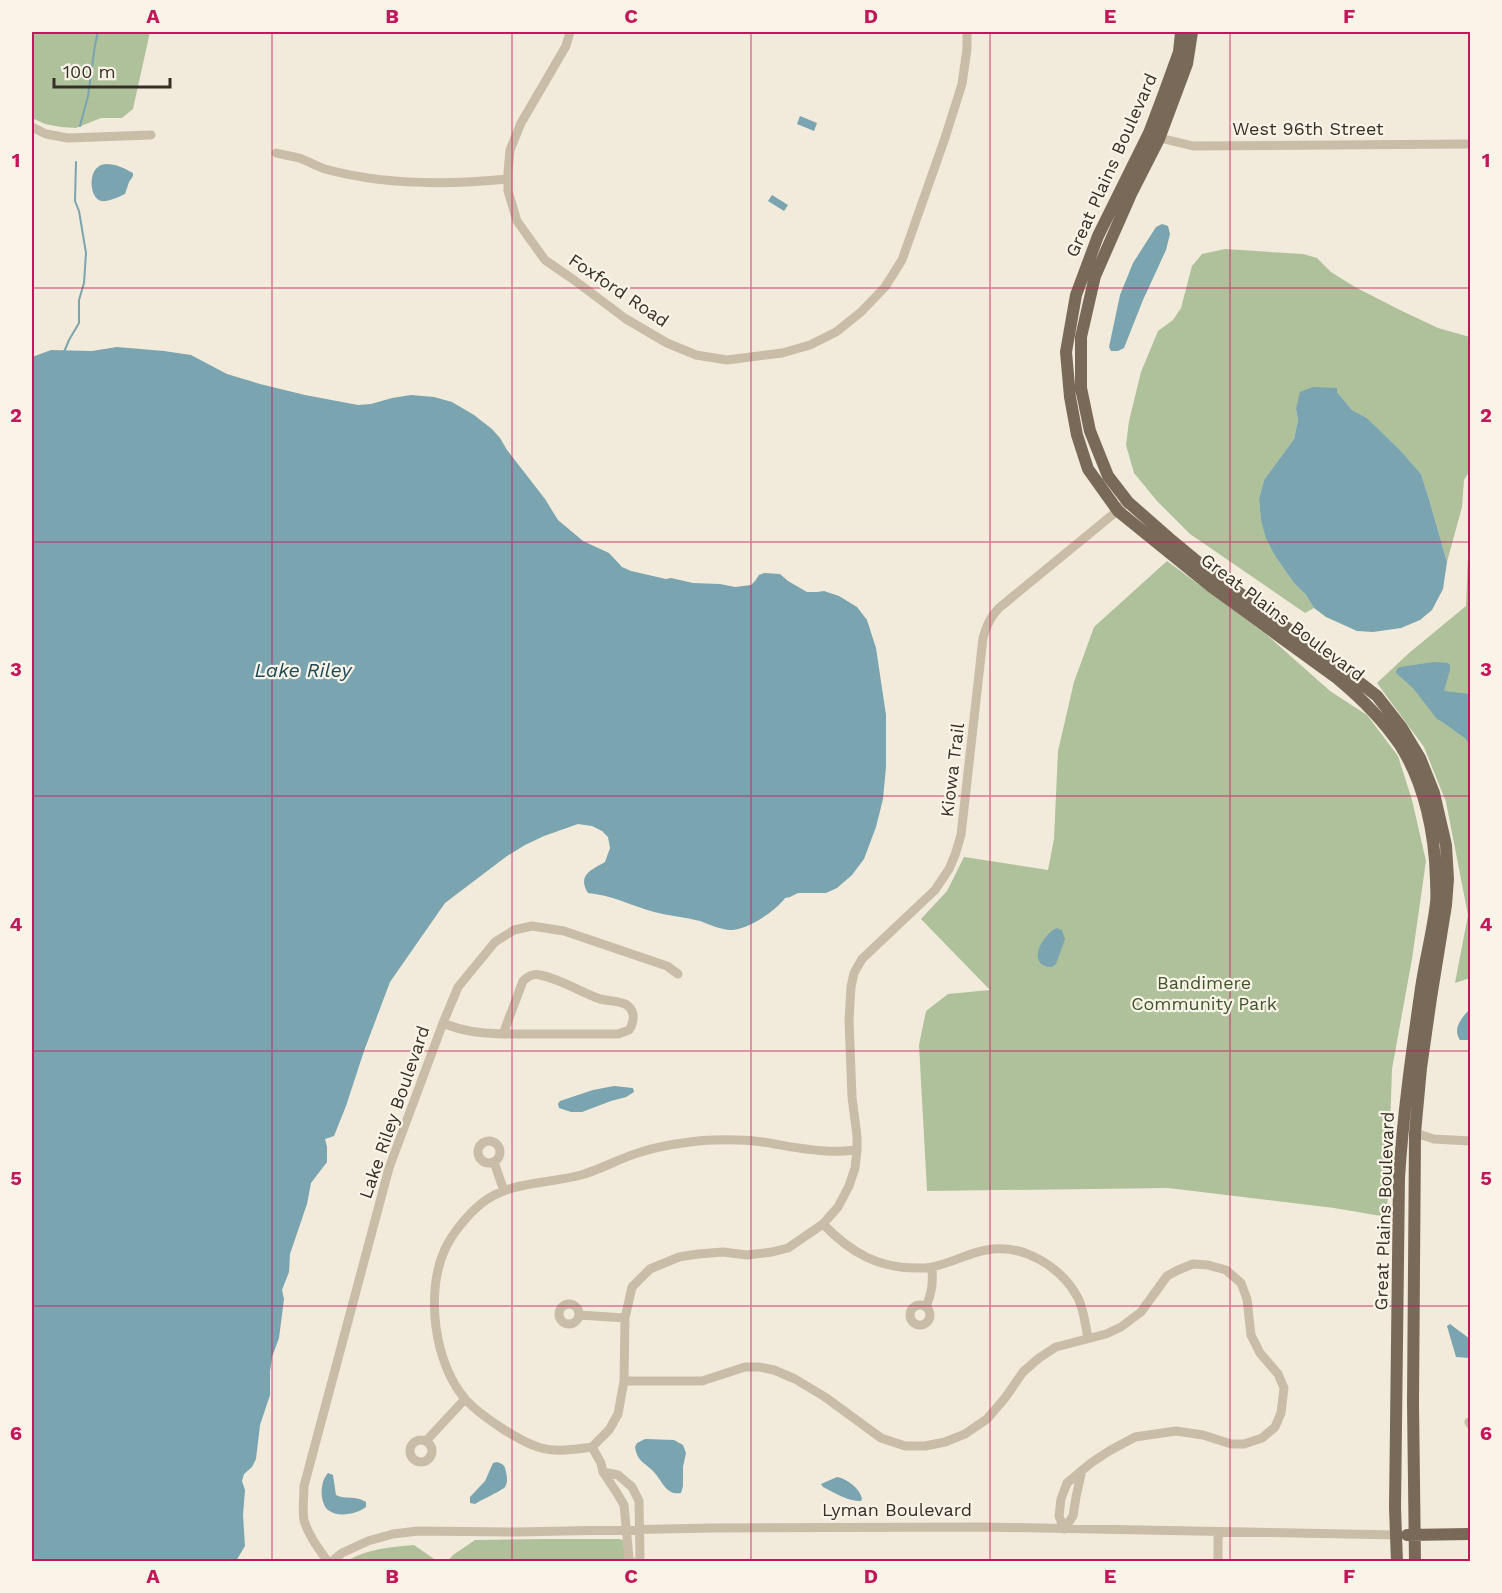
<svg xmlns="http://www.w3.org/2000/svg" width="1502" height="1593" font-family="'Work Sans',sans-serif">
<rect width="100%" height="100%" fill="#f2ebdb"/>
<path fill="#aec19b" d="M32,32H150L133,109L122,118H101L76,128L61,127L45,124L32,118Z
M1225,249L1303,254L1317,258L1331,272L1355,287L1402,311L1438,328L1470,337V471L1464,480L1462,507L1447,562L1429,499L1421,474L1400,450L1367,418L1352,410L1337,392L1296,409L1298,420L1294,439L1264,480L1259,499L1261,521L1275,556L1294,583L1306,595L1314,608L1305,613L1190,534L1157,501L1134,473L1126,445L1129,421L1141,372L1158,331L1173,320L1181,308L1192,266L1202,254Z
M1470,507V978L1455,983L1468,915L1446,802L1424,747L1377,683L1409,653L1466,606Z
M1167,561L1267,635L1330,691L1367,715L1398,756L1412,800L1426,861L1412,959L1392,1069L1387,1217L1334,1208L1168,1188L927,1191L919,1045L926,1011L948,994L990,990L921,919L947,891L964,857L1048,870L1054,839L1058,751L1074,682L1094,627Z
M546,1539H619L623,1540L626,1562H447L453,1555L475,1540Z
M414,1545L437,1561H347C366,1549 391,1547 414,1545Z"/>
<path fill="#7aa4af" d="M800,116L817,123L814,131L797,124Z
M107,164C116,164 124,168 133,173V176L129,182L125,194C119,197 108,202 101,201C89,197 89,173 98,167C100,165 103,164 107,164Z
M772,195L788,205L784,211L768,201Z
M1162,224L1168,226L1170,234L1166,250L1143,300L1124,348L1118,351H1111L1109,347L1120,295L1133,263L1156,227Z
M117,347L164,351L191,355L227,374L260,384L305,395L358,405L371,404L392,398L411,395L434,397L452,402L474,415L492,429L500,438L507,450L545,499L558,520L583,541L609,553L622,567L631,571L666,579L671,578L693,583L720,584L735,587L751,585L755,581L759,575L764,573L780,574L788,581L807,592H817L824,591L839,596L857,607L867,620L876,648L886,715V767L883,799L876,827L864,859L852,875L837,888L826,893H798L790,897L785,898C776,911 747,930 731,930C722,930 708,924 700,921C685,917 669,916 654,912C632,906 612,895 588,893C577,875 591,870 605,862L610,848L608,837L602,831L592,826L578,824L544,836L525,845L507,856L445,903L390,982L364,1051L346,1106L334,1136L325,1139L327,1147V1162L311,1183L307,1204L290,1254L289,1272L282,1290L284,1299L279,1338L272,1357L270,1371V1395L260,1425L256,1459L252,1467L244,1474L242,1481L245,1490L243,1515L245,1546L236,1561H32V357L51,350L92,351Z
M1313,387L1337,388V392L1352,410L1367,418L1400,450L1421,474L1429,499L1447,562L1443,589L1432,610L1420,620L1401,628L1373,632L1357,631L1326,617L1314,608L1306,595L1294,583L1275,556L1266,538L1261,521L1259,499L1264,480L1294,439L1298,420L1296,409L1300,392Z
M1434,662L1448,663L1450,665V670L1444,691L1470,694V746L1466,739L1441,721L1437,719L1413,688L1396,673L1397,669L1400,667Z
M1057,928L1062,930L1065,939L1056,964L1052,967C1025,967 1042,934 1057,928Z
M1470,1009V1040H1460C1452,1029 1462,1017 1470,1009Z
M614,1086L633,1088L634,1092L626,1097L611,1101L582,1112H571L559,1108L558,1104L560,1101L593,1090Z
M1450,1324L1470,1339V1358L1456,1357L1447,1326Z
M645,1439L674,1440L683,1445L686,1453L683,1467V1486L681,1493C665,1496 662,1479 652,1470C643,1462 637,1460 635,1447L637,1443Z
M497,1462C503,1464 505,1465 506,1472C507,1476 508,1483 505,1487C503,1490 481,1500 475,1504L470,1503V1497L485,1481L493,1463Z
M328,1473L333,1475L336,1495C345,1500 356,1495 366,1502V1507C357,1514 338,1518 328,1510C319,1502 320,1481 328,1473Z
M837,1477C847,1479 860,1488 862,1499L861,1501C847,1501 835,1493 823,1487L821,1484Z"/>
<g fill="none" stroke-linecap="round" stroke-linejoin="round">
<path stroke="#7aa4af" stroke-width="2" d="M80,126L88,96L95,45L98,32
M64,352L69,340L79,323V300L84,283L86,253L79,211L75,201L76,162"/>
<path stroke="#cabda7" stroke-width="9" d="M570,32L566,46L521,123L510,150L508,172V191L517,221L545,260L574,280L626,319L667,343L696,355L727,360L782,353L810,345L836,332L861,312L885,287L902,260L945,138L962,84L967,49V32
M32,127L46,134L68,138L151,135
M1156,137L1193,146L1470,144
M276,153C284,155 292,156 299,158C308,161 316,166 325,169C383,185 448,185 508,179
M443,1023C464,1032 481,1033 503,1034H618L629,1030C634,1022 636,1012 627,1005C620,1001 609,1001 600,999C580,992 561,979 540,975C533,973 528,976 523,981L503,1034
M1415,1133L1434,1139L1470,1141
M478 1152a11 11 0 1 1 22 0a11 11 0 1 1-22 0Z
M857,1150C847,1151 836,1152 826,1151C804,1150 783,1145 762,1142C742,1139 710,1139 690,1142C674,1144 656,1147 641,1152C620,1158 602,1169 581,1175C548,1184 510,1181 482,1203C468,1214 452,1234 445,1249C425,1292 434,1364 466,1400C481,1416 517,1440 538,1447C555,1453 575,1449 592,1447L609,1430L618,1414L624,1381L625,1318L632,1287L650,1269L679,1257L698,1254L723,1252L747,1255L772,1252L788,1248L823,1224L838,1207L849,1186L855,1168L857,1150V1136L852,1097L849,1020L851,987L854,973L862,959L935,890L949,869L955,855L961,835L983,638C986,626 990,617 999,608L1128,502
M494,1162L504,1191
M823,1224C851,1253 879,1269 920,1268C943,1268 964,1254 986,1250C1022,1243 1061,1266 1078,1298C1084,1310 1085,1324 1088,1338
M559 1314a10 10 0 1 1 20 0a10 10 0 1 1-20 0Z
M910 1315a10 10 0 1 1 20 0a10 10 0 1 1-20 0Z
M926,1307C932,1293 933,1283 932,1267
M579,1315L625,1318
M624,1381H702L745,1367H759L774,1370L795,1379L825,1397L881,1438L905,1446H925L945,1442L965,1434L987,1419L1005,1398L1023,1372L1039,1358L1056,1347L1106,1334L1121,1327L1141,1312L1167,1276L1178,1270L1193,1264L1208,1265L1226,1270L1241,1283L1247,1299L1251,1335L1260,1353L1278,1374L1284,1388L1281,1413L1275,1427L1262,1438L1244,1444H1231L1203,1435L1176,1431L1135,1437L1109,1451L1091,1463L1067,1483L1061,1499L1059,1516L1064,1529
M1469,1422L1470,1424
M410 1451a11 11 0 1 1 22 0a11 11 0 1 1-22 0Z
M426,1441L465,1399
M592,1447L601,1463L603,1472L617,1493L624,1505L629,1558L631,1562
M603,1472L618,1475L632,1487L639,1501L640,1557L638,1562
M1064,1529L1073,1516L1076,1497L1082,1470
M328,1562C319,1549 308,1535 304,1520C302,1509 304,1497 304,1486L389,1168L443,1023L458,987L495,942L514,930L532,926L564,931L667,966L678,974
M331,1562L342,1553L368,1541L393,1534L418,1531L517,1532L712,1528L985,1527L1397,1535
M1218,1562V1532"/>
<path stroke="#796959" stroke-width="12" d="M1181,32L1179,52L1163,96L1149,133L1098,236L1076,295L1066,352L1070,397L1077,435L1088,469L1118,511L1213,588L1338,679C1361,698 1383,720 1400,745C1425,784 1435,835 1436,880C1436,888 1437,896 1436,903C1433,931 1425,960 1421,988C1412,1051 1403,1114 1399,1178L1395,1508L1397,1562
M1192,32L1187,64L1159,139L1131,194L1095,276L1081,337V388L1090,431L1108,476L1128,502L1169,538L1204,567L1331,660L1377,696L1402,728L1420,758L1434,793L1446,845L1448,879L1446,905L1431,998L1421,1068L1415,1133L1413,1403L1415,1562
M1407,1535L1470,1534"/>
</g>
<path fill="none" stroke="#c2185b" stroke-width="1.5" stroke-opacity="0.55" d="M272,32V1562M512,32V1562M751,32V1562M990,32V1562M1230,32V1562M32,288H1470M32,542H1470M32,796H1470M32,1051H1470M32,1306H1470"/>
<g text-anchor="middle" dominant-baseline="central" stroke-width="4.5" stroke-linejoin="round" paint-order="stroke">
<g font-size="18" fill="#362f28" stroke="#faf4e8">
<text x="1308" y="128">West 96th Street</text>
<text transform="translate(1111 165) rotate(-66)">Great Plains Boulevard</text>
<text transform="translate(619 290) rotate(34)">Foxford Road</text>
<text transform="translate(1283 617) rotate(37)">Great Plains Boulevard</text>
<text transform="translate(952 770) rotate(-83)">Kiowa Trail</text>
<text transform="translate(394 1112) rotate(-71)">Lake Riley Boulevard</text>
<text transform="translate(1384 1211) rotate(-88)">Great Plains Boulevard</text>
<text x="897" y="1509">Lyman Boulevard</text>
</g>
<g font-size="18" fill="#3e552b" stroke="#faf4e8">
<text x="1204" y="982">Bandimere<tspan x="1204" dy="21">Community Park</tspan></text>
</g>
<g font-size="20" font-style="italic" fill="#1d4a58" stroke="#faf4e8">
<text x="303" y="670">Lake Riley</text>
</g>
</g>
<rect width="1502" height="1593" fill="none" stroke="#faf4e8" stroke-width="66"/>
<path d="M54 78v9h116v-9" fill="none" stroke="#362f28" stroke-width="3"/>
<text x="63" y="78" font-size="18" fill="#362f28" stroke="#faf4e8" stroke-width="4.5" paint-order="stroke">100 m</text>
<rect x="33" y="33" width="1436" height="1527" fill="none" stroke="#c2185b" stroke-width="2"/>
<g font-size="20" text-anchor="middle" font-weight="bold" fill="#c2185b">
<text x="153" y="23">A</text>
<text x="392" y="23">B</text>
<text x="631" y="23">C</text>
<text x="871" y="23">D</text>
<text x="1110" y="23">E</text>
<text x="1349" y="23">F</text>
<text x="16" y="167">1</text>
<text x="1486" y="167">1</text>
<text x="16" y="422">2</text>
<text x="1486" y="422">2</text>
<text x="16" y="676">3</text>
<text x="1486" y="676">3</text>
<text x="16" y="931">4</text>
<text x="1486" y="931">4</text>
<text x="16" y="1185">5</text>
<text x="1486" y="1185">5</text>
<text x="16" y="1440">6</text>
<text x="1486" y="1440">6</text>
<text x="153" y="1583">A</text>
<text x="392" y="1583">B</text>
<text x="631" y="1583">C</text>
<text x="871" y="1583">D</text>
<text x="1110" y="1583">E</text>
<text x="1349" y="1583">F</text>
</g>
</svg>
